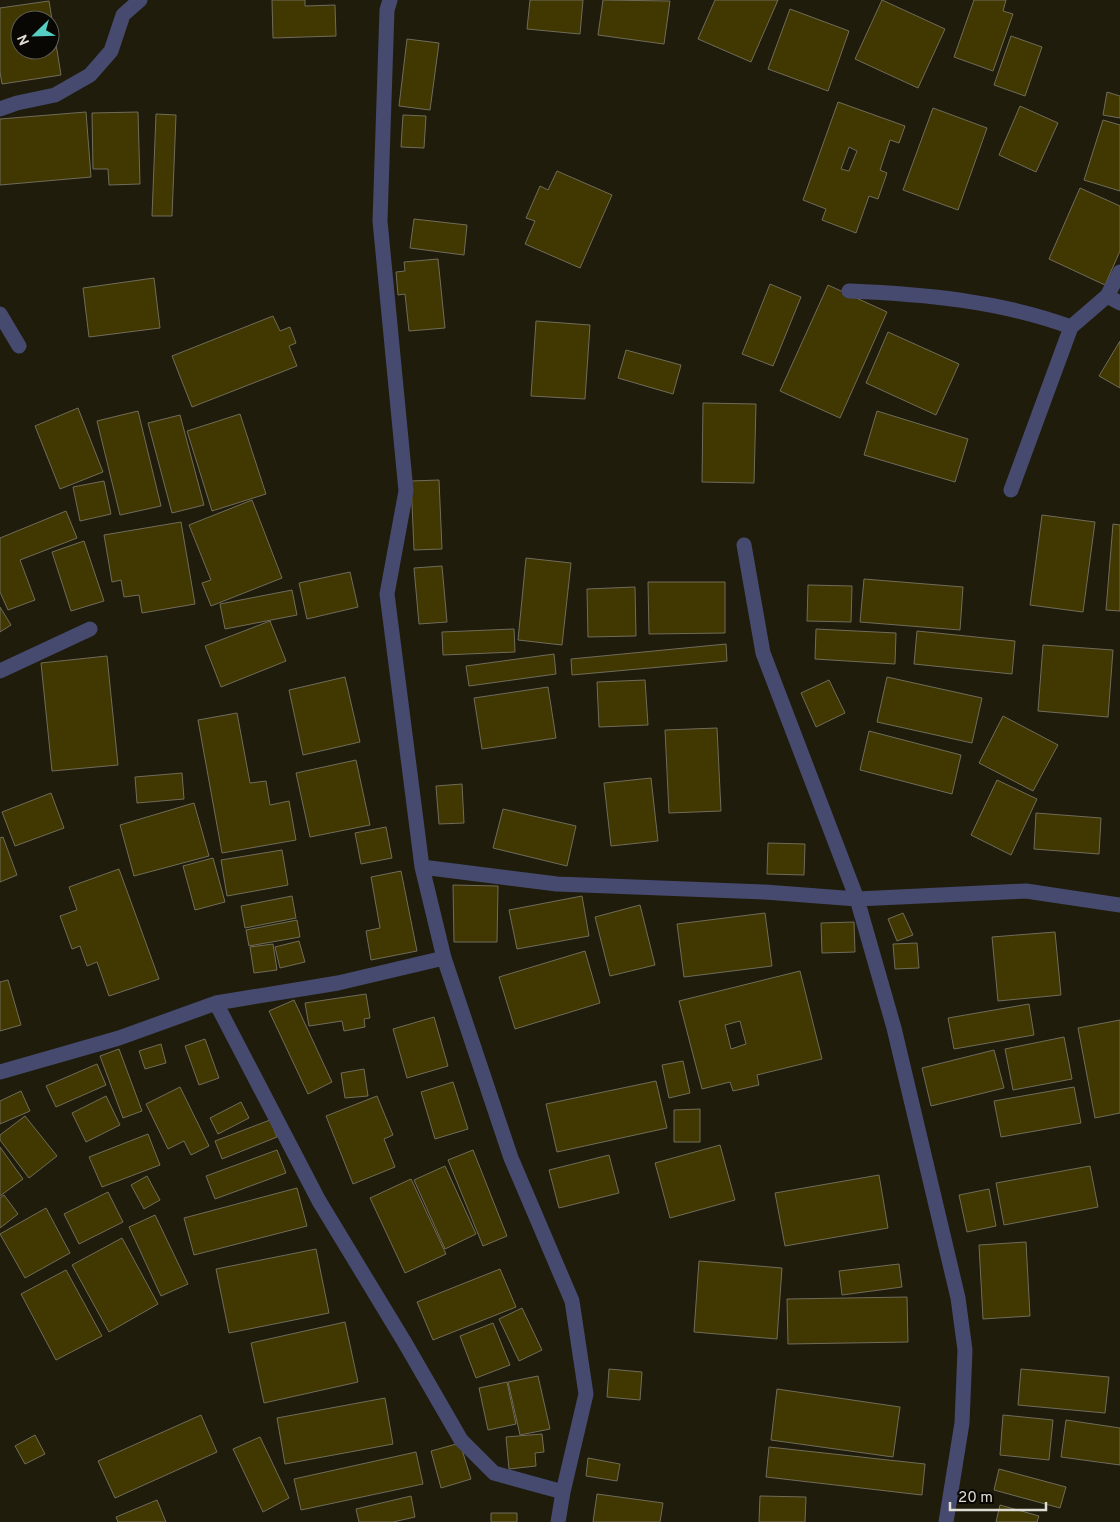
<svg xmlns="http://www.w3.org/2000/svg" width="1120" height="1522" font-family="Overpass,sans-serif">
<rect width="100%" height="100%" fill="#1f1c0c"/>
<path fill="#413700" stroke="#706c5a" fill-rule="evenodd" d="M272,0H305V6L335,5L336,36L273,38Z
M530,0H583L580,34L527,29Z
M603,0L670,1L664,44L598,35Z
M715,0H778L751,62L698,39Z
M882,0L945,29L918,88L855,59Z
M974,0H1006L1003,11L1013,14L993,71L954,57Z
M49,1L61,75L2,84L0,72V8ZM20,20H50V50H20Z
M790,9L849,31L828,91L768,69Z
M1011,36L1042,47L1025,96L994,85Z
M407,39L439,43L430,110L399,106Z
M1107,92L1120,96V118L1103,115Z
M838,102L905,126L899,143L890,140L880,170L887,173L878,199L869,196L856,233L822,220L826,209L803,200ZM849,147L857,151L849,171L841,169Z
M1020,106L1058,123L1036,172L999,155Z
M933,108L987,128L958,210L903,190Z
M86,112L91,177L0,185V119Z
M138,112L140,184L109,185L108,169H93L92,113Z
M156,114L176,115L172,216H152Z
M403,115L426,116L424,148L401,147Z
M1103,120L1120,125V191L1084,180Z
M557,171L612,195L580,268L525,244L535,221L526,218L540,186L548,190Z
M1080,188L1120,206V251L1105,285L1049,259Z
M414,219L467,225L464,255L410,248Z
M438,259L445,328L409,331L405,294L398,295L396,272L405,271L404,262Z
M154,278L160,328L89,337L83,288Z
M770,284L801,297L773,366L742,354Z
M828,285L887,312L840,418L780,391Z
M273,316L280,331L290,327L296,343L289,346L297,366L192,407L172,356Z
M536,321L590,325L585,399L531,396Z
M888,332L959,364L936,415L866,383Z
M1120,341V388L1099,376Z
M626,350L681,365L673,394L618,378Z
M703,403L756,404L754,483L702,482Z
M78,408L103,472L60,489L35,426Z
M138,411L161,506L120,515L97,421Z
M877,411L968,439L955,482L864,455Z
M240,414L266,494L212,511L187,431Z
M180,415L204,505L172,513L148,423Z
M439,480L442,549L414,550L411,481Z
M104,481L111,514L80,521L73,487Z
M252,500L282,578L211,606L202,583L211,580L189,525Z
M66,511L77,538L20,560L35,600L8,610L0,592V538Z
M1042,515L1095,522L1083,612L1030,605Z
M181,522L195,604L142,613L139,595L124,597L121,580L112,582L104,535Z
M1113,524L1120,525V611L1106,610Z
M84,541L104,601L71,611L52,552Z
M526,558L571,563L562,645L518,640Z
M442,566L447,622L419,624L414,568Z
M350,572L358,607L307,619L299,583Z
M864,579L963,587L960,630L860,622Z
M648,582H725V633L649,634Z
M808,585L852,586L851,622L807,621Z
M635,587L636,636L588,637L587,589Z
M292,590L297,615L225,629L220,604Z
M0,607L11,625L0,632Z
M270,621L286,661L221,687L205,646Z
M514,629L515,652L443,655L442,632Z
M816,629L896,633L895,664L815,659Z
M917,631L1015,641L1012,674L914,664Z
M726,644L727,661L572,675L571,659Z
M1043,645L1113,650L1108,717L1038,711Z
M554,654L556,674L469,686L466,666Z
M107,656L118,765L52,771L41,663Z
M345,677L360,742L303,755L289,690Z
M887,677L982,698L972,743L877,722Z
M645,680L648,725L599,727L597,682Z
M829,680L845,713L816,727L801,693Z
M548,687L556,738L482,749L474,698Z
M237,713L250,783L266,781L270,805L289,801L296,840L222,853L198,720Z
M1003,716L1058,745L1033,791L979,763Z
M717,728L721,811L669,813L665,730Z
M869,731L961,755L952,794L860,770Z
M356,760L370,825L310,837L296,773Z
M182,773L184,799L137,803L135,777Z
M651,778L658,841L611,846L604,783Z
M997,780L1037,799L1011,855L971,835Z
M462,784L464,823L439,824L436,786Z
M51,793L64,828L15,846L2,812Z
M194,803L209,856L134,876L120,825Z
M503,809L576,826L567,866L493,848Z
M1036,813L1101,818L1099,854L1034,849Z
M386,827L392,858L361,864L355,833Z
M3,837L17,875L0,882V838Z
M768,843L805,844L804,875L767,874Z
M282,850L288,885L227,896L221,860Z
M213,858L225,902L195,910L183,866Z
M119,869L159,979L109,996L97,962L87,966L80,946L72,949L60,916L77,910L69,887Z
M401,871L417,951L371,960L366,931L380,928L371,877Z
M453,885L498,886L497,942H454Z
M292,896L296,918L245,928L241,906Z
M582,896L589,936L517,949L509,910Z
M640,905L655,965L610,976L595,917Z
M765,913L772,966L684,977L677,924Z
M903,913L913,935L897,941L888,919Z
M297,920L300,937L249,946L246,930Z
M854,922L855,952L822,953L821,923Z
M1055,932L1061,995L998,1001L992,937Z
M299,941L305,962L280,968L275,947Z
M917,943L919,968L895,969L893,944Z
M273,944L277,970L254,973L250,947Z
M585,951L600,1003L515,1029L499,977Z
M800,971L822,1059L757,1075L759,1085L733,1091L730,1082L702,1089L679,1001ZM740,1021L746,1044L731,1049L725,1025Z
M8,980L21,1025L0,1031V982Z
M366,994L370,1018L364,1019L365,1027L344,1031L342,1021L309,1026L305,1003Z
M294,1000L332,1082L308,1094L269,1011Z
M1029,1004L1034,1035L954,1049L948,1018Z
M434,1017L448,1066L407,1078L393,1029Z
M1120,1020V1113L1095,1118L1078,1028Z
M1064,1037L1072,1079L1013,1090L1005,1049Z
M205,1039L219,1078L199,1085L185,1046Z
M161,1044L166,1063L145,1069L139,1051Z
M119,1049L142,1111L123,1118L100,1056Z
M994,1050L1004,1088L931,1106L922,1068Z
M683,1061L690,1093L669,1098L662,1065Z
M97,1064L106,1085L56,1107L46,1086Z
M364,1069L368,1096L345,1098L341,1073Z
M656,1081L667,1128L557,1152L546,1104Z
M453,1082L468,1129L435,1139L421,1092Z
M180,1087L209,1146L191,1155L184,1141L168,1149L146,1104Z
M1074,1087L1081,1123L1001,1137L994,1101Z
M21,1091L30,1111L0,1124V1101Z
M106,1096L120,1125L86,1142L72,1113Z
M377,1096L393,1135L384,1139L395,1167L353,1184L326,1116Z
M241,1102L249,1118L218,1134L210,1118Z
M700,1109V1142H674V1110Z
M25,1116L57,1156L29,1178L0,1140V1135Z
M270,1120L277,1137L222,1159L215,1141Z
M148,1134L160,1165L102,1187L89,1157Z
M720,1145L735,1200L670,1218L655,1163Z
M0,1147L23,1179L0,1196Z
M277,1150L286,1173L215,1199L206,1176Z
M473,1150L507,1236L483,1246L448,1160Z
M609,1155L619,1193L559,1208L549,1170Z
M445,1166L476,1234L445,1249L414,1180Z
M1090,1166L1098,1207L1004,1225L996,1183Z
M879,1175L888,1228L785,1246L775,1193Z
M147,1176L160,1200L144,1209L131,1185Z
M411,1179L446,1254L405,1273L370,1198Z
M297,1188L307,1226L194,1255L184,1218Z
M989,1189L996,1226L967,1232L959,1195Z
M108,1192L123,1222L79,1244L64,1214Z
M4,1195L18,1214L0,1228V1198Z
M46,1208L70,1253L25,1278L0,1234Z
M155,1215L188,1284L161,1296L129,1227Z
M122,1238L158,1304L109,1332L72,1265Z
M1026,1242L1030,1316L983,1319L979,1245Z
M316,1249L329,1313L229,1333L216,1269Z
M699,1261L782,1268L777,1339L694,1332Z
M899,1264L902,1287L842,1295L839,1271Z
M500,1269L516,1307L433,1340L417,1302Z
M66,1270L102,1336L56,1360L21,1294Z
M907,1297L908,1342L788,1344L787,1299Z
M522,1308L542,1350L519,1361L499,1319Z
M345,1322L358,1382L264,1403L251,1343Z
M493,1323L510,1365L476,1378L460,1336Z
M609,1369L642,1372L640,1400L607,1397Z
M1021,1369L1109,1377L1105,1413L1018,1405Z
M538,1376L550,1429L520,1435L508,1382Z
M507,1382L516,1424L488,1430L479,1388Z
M777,1389L900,1407L893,1457L771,1440Z
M385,1398L393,1444L285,1464L277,1418Z
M201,1415L217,1452L115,1498L98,1461Z
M1003,1415L1053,1420L1049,1460L1000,1455Z
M1066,1420L1120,1428V1465L1061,1457Z
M542,1434L544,1452L535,1453L536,1466L509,1469L506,1437Z
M35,1435L45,1454L25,1464L15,1446Z
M260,1437L289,1498L263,1512L233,1449Z
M460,1443L471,1479L441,1488L431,1451Z
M769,1447L925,1464L922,1495L766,1477Z
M416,1452L423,1484L301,1510L294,1479Z
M588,1458L620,1464L617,1481L586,1476Z
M999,1469L1066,1487L1060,1508L994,1490Z
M597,1494L663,1503L660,1522H593Z
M411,1496L415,1517L393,1522H359L356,1509Z
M760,1496L806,1497L805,1522H759Z
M157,1500L166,1522H118L116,1517Z
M1000,1505L1039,1516L1037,1522H996Z
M491,1513H517V1522H491Z"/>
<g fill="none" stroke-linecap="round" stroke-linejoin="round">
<path stroke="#464a6e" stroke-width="15" d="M390,0L387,10L380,221L406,491L387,594L422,867L444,958L511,1158L572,1301L586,1394L563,1492L558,1522
M0,109L17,103L55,95L90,75L111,51L123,15L140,0
M849,291C925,294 1000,301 1071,327
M1107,296L1120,303
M0,314L19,346
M1011,490L1071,327L1107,296L1120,272
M744,545L763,653L857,899L894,1028L958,1298L965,1350L962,1423L946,1522
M0,671L90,629
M422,867L557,884L765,892L857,899L1026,891L1120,905
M216,1003L319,1201L405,1343L461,1440L494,1473L563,1492
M0,1072L119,1038L216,1003L338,983L444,958"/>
</g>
<g transform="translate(35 35) rotate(247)"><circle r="24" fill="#080703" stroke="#5e5d56"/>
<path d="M0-4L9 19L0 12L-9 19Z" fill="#56cec4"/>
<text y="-8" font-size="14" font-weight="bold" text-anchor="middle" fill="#dfddd3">N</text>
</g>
<path d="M950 1502v8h96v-8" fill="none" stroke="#dfddd3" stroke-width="2.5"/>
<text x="958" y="1502" font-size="15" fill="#dfddd3" stroke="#080703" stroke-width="4" paint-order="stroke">20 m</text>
</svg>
